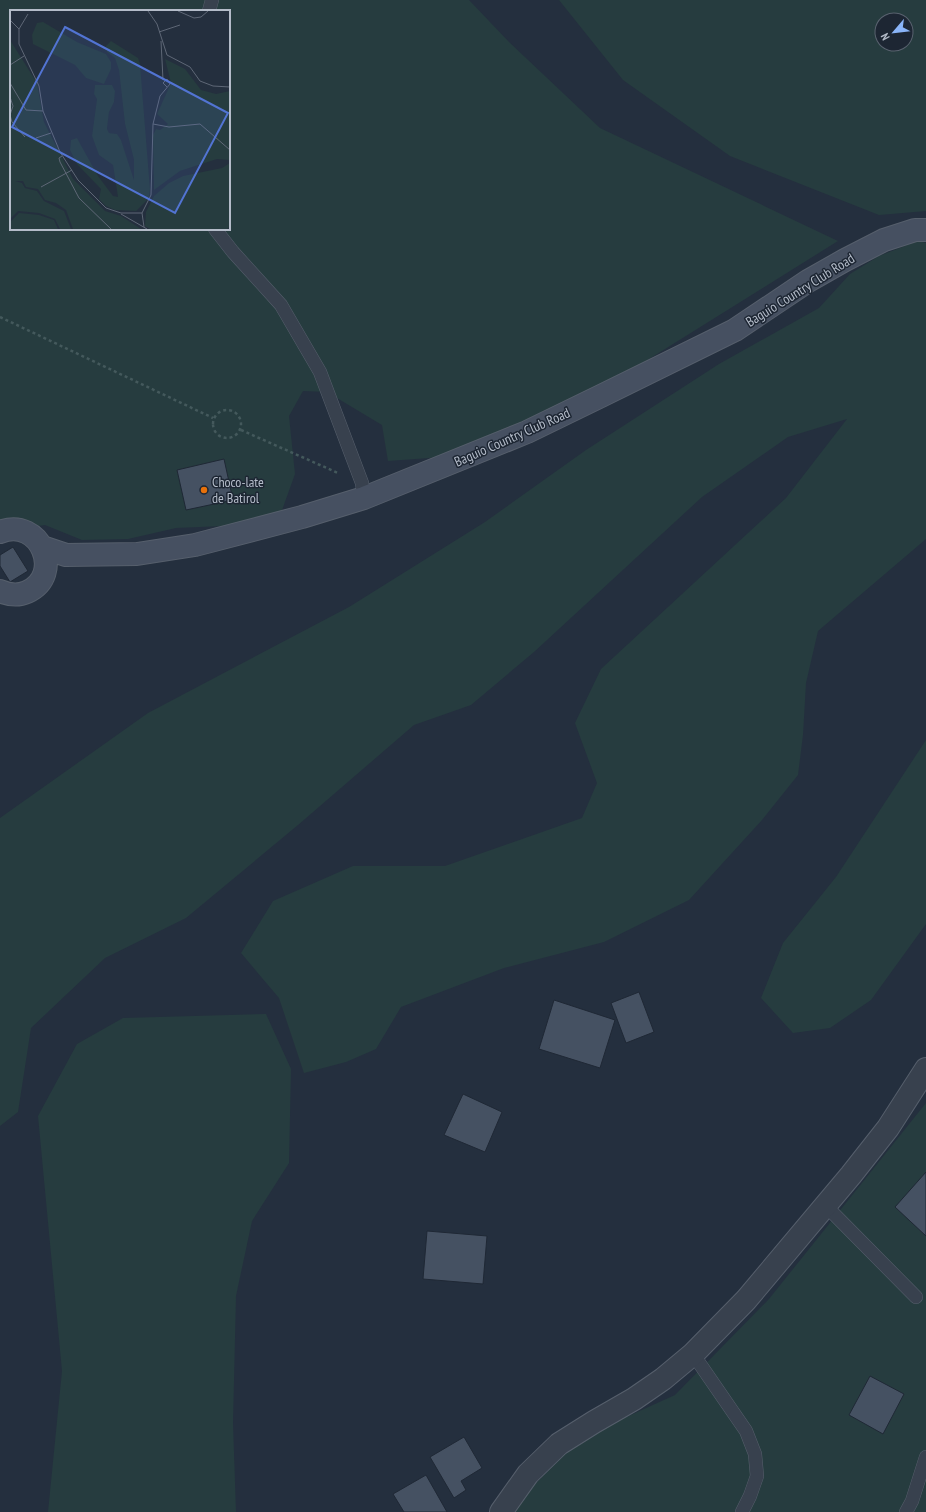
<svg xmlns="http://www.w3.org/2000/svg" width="926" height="1512" font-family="'PT Sans Narrow',sans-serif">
<rect width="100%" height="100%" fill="#242f3e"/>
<path fill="#263c3f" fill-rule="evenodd" d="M0,0H469L509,42L600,128L838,241L641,364L546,412L443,457L388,461L382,425L327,392L303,391L289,416L295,474L281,513L246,523L224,526L176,528L128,539L82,540L45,525L0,531ZM11,11H229V229H11Z
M559,0H926V211L879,215L730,156L623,80ZM882,20H906V44H882Z
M918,241L926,243V539L818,631L806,683L803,735L798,775L762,820L689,900L604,942L504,968L401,1007L376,1049L346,1062L304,1073L279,998L241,953L273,901L353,866H445L582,818L597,783L575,723L601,669L786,498L847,419L788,437L702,497L534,652L471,705L414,725L298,825L186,918L105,958L31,1028L18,1112L0,1126V818L148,713L349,607L485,522L586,450L719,364L819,308L850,274L879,256Z
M926,740V924L871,1000L830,1028L793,1033L761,998L783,943L836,877Z
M266,1014L291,1069L289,1163L252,1221L236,1296L233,1423L236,1512H48L62,1371L38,1116L77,1044L123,1018Z
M926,1103V1512H511L517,1502L582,1437L675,1395L769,1299Z"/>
<path fill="#455162" stroke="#1f2835" d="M224,459L233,500L186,510L177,470Z
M13,547L28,571L10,582L0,566V555Z
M639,992L654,1032L626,1043L611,1003Z
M554,1000L615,1020L600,1068L539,1049Z
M463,1094L502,1112L485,1152L444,1135Z
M926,1172V1236L895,1207Z
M427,1231L487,1236L483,1284L423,1279Z
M870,1376L904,1394L883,1434L849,1415Z
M464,1437L482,1468L461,1481L466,1490L454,1498L430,1457Z
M426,1475L447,1512H404L393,1494Z"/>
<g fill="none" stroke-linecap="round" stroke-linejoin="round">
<defs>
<path id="lane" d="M209,11L212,0
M215,229L233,252L281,305L320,372L362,483L364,498
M825,1205L916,1297
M693,1354L746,1431L755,1454L757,1476L750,1496L742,1512
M906,1512L912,1501L926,1457"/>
<path id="street" d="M501,1512L528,1474L559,1444L594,1422L634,1399L663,1379L693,1354L746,1300L851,1175L888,1128L926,1069"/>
<path id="secondary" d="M0,532C40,516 65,575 27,592C18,596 9,595 0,591
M42,547L66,555L137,554L195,545L302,517L364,498L527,432L601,396L735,330L808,281L845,260L884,240L915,230H926"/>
</defs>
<use href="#lane" stroke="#565f6c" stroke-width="14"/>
<use href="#street" stroke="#565f6c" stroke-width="24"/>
<use href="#secondary" stroke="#565f6c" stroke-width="24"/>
<path stroke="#44595c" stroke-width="2.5" stroke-dasharray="3 3" stroke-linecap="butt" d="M0,317L213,418
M213 424a14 14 0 1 1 28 0a14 14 0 1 1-28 0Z
M241,430L338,473"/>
<use href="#lane" stroke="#38414e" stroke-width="13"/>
<use href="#street" stroke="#38414e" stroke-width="22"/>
<use href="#secondary" stroke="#465061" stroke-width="22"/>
</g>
<circle fill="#e8710a" stroke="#1d2633" stroke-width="1.5" cx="204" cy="490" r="4"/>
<g text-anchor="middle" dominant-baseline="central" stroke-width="3" stroke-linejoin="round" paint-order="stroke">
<g font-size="14" fill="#b4bcc9" stroke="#1d2633">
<text transform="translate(800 290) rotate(-32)">Baguio Country Club Road</text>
<text transform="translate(512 437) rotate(-24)">Baguio Country Club Road</text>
</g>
<g font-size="14" fill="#b4bcc9" stroke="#1d2633" text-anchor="start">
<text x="212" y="482">Choco-late<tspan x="212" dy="16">de Batirol</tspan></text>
</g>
</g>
<g transform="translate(10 10)">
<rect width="220" height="220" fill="#242f3e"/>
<path d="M33,12L67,32L96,44L101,52V59L94,74L76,68L65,55L23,34L22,25L27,13ZM0,30L27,73L34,112L63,169L95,201L111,206L131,219H63L56,200L46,193L35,190L28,179L16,177L13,171H0ZM101,31L128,48L130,54L140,179L139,188L126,201L105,200L96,196L89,189L91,179L67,154L60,140L61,130L67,128L88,166L103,186L108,187L103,155L89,145L82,126L87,89L84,84L85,75H102L105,81L104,92L99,102L97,119L99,123L107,124L111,130L124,170V150L115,114L109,60L105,48L97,42L96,36ZM155,49L175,59L191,80L206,84L220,81V150L207,149L170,161L144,180L143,125L146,119L150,120L158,114L147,104L161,73ZM220,153V216L217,219H140L135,216L136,202L144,186L159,173L173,166L212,158ZM2,170L12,173L15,178L27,181L34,191L54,201L61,219H50L45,209L29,203L8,201L0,209V173ZM9,203L29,205L44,210L48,219H0V212Z" fill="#263c3f"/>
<path fill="none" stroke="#5e6776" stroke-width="1" d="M138,1L147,14L157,45L180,57L190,71L203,76L220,77M168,1L184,8L191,7L198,1M18,4L9,19V34L29,76L33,101L50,142L68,170L96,198L111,203H132M0,10L9,19M149,22L170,15M151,31L153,70M0,55L14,46M0,73L16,100L33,101M0,87L3,96L0,105L2,112L15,127M143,114L159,117L190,114L220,140M26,128L41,123M52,146L49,148L50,152L69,188L101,219M31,177L62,160M111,204L137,219M134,217L132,203L141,185L143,114L150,86L160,74L157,69L153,73L157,77"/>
<path fill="#5274d3" fill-opacity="0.15" stroke="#5274d3" stroke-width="2" d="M55,17L218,103L165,203L2,117Z"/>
<rect width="220" height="220" fill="none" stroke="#b4bcc9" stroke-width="2"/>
</g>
<g transform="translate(894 32) rotate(242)"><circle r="19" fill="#1d2633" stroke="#59626f"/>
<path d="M0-3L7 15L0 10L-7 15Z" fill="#8ab4f8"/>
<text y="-6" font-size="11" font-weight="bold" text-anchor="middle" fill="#b4bcc9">N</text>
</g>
</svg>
